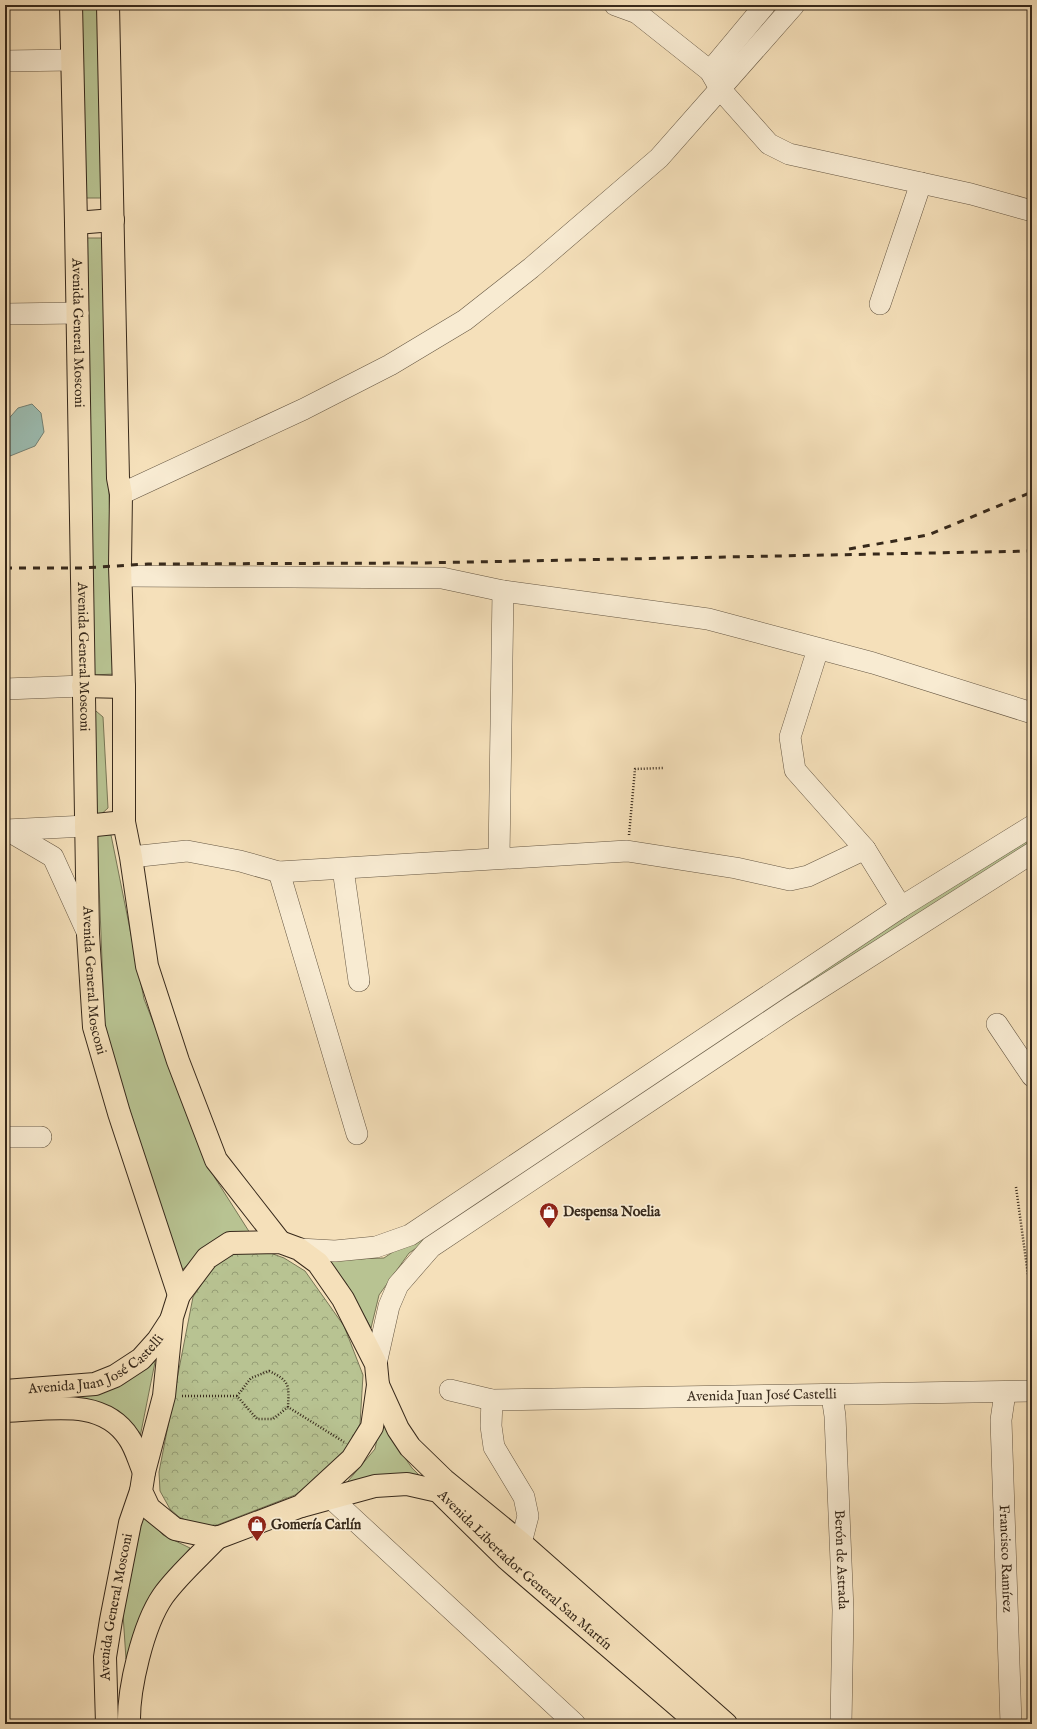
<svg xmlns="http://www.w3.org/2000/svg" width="1037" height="1729" font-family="'IM FELL English',serif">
<defs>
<pattern id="forest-crowns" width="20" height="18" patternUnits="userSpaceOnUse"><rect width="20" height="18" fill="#b8c392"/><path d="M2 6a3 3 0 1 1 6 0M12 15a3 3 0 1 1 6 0" fill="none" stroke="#969e76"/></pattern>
</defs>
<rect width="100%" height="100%" fill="#f5e0ba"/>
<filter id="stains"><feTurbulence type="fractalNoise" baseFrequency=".005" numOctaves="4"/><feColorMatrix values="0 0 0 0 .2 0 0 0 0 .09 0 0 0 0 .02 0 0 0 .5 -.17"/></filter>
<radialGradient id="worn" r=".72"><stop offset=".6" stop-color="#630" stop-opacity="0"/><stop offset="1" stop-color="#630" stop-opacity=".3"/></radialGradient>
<path fill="#b8c392" stroke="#787656" d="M80,5H101L105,198H84Z
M86,238H102L114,674L93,675Z
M90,706L103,717L108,808L97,818Z
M1032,833V845L817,978L409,1253L379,1295L371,1328L346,1283L326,1260L384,1258L808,970Z
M97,834L111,835L144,999L215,1178L250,1233L212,1242L182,1270L105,1035Z
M157,1352L139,1442L115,1412L5,1397L79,1393Z
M383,1409L394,1442L412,1468L425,1481L338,1493L375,1449Z
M138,1508L163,1535L190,1548L149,1600L126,1659L123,1614Z"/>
<path fill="url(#forest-crowns)" stroke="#787656" d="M265,1251L284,1258L305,1271L344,1326L363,1375L360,1424L339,1461L295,1495L212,1527L192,1523L179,1517L170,1509L160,1491L159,1472L193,1297L213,1267L234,1252Z"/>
<path fill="#9cbdb2" stroke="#748276" d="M32,404L41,413L44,432L35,446L5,458V423L18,408Z"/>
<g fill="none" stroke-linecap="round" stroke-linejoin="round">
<defs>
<g id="minor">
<path d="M615,5L637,13L710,71L721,90L769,144L789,154L971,194L1032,211"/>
<path d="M5,61L72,60"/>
<path d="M710,71L765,5"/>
<path d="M880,304L921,183"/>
<path d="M5,314L78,313"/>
<path d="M121,494L304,409L390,365L465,320L531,268L659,158L794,5"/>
<path d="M121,576L442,578L503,591L708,619L873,663L1032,713"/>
<path d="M818,649L790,737L795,770L865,849L901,907"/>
<path d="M5,689L83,686"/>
<path d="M6,830L86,826"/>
<path d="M7,830L53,857L88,934"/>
<path d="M131,857L187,851L240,861L279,872L627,851L736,868L790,880L808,876L865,849"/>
<path d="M499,858L503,591"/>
<path d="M343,869L359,981"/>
<path d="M279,872L357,1134"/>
<path d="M997,1024L1032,1076"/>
<path d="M5,1137H41"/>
<path d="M299,1249L335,1251L376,1247L410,1235L901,907L1032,826"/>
<path d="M376,1364L389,1306L398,1285L431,1247L789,1008L1032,853"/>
<path id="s1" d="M450,1390L492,1400L1032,1391"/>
<path id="s2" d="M1005,1393L1001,1420L1011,1724"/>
<path id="s3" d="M832,1396L835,1416L843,1610L841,1724"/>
<path d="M492,1400L491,1426L494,1447L524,1497L528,1516L521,1543L510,1555"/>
<path d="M332,1499L575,1724"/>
</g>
<g id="major">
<path id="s4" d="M71,5L76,223L88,934L94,1027L119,1113L179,1295"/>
<path d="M108,5L118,478L121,494L120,566L124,687V822L131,857L147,966L178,1061L216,1160L280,1242"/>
<path d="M76,223L113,220"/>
<path d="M83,686L124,687"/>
<path d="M86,826L124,822"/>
<path d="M280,1242L299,1249L318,1263L343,1299L376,1364L378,1385L372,1427L352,1459L301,1506L217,1538L175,1529L149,1508L141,1491L144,1472L164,1396L172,1317L179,1295L207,1258L230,1243Z"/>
<path d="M378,1385L398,1429L410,1447L444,1480L521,1543L726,1724"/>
<path id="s5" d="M5,1391L95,1384L115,1376L141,1359L158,1340L171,1320"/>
<path d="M5,1411C47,1410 102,1396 129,1438C136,1448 139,1461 144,1472"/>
<path id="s6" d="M302,1506L375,1486L407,1484L438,1491L507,1559L699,1724"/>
<path id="s7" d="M107,1724L105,1657L111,1620L130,1523L141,1491"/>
<path d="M129,1724C128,1689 143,1625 163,1596C178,1575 199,1557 217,1538"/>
</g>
</defs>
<use href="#minor" stroke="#665743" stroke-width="22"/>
<use href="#major" stroke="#37291b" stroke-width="24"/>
<path stroke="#37291b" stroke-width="2.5" stroke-dasharray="1 2" stroke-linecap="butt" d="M629,835L635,769L663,768
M1016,1187L1032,1304
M182,1396H237L257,1419H273L288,1407L344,1442
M237,1396L251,1378L269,1371C290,1381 289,1385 288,1407"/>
<use href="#minor" stroke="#f8ebd2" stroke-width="21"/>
<use href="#major" stroke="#f5e0ba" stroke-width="22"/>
<path stroke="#37291b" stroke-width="3" stroke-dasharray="7 7" stroke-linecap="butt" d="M849,549L928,535L1032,492
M5,568H82L148,564L419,563L1032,551"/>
</g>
<defs>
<symbol id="shop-pin" viewBox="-11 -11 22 30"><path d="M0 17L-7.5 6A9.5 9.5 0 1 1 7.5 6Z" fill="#8f2418" stroke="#f8ebd2"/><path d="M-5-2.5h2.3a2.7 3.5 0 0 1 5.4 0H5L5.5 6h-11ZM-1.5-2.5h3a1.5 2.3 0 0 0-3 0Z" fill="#fff"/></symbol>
</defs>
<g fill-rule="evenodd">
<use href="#shop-pin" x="538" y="1201" width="22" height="30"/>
<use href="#shop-pin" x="246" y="1514" width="22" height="30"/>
</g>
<g text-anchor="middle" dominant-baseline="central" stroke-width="3.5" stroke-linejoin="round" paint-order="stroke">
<g font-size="14" fill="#37291b" stroke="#f8ebd2">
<text stroke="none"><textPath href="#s4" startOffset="328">Avenida General Mosconi</textPath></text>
<text stroke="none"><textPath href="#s4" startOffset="652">Avenida General Mosconi</textPath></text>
<text stroke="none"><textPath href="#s4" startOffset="976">Avenida General Mosconi</textPath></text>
<text stroke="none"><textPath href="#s5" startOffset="98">Avenida Juan José Castelli</textPath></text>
<text stroke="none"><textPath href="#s1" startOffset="313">Avenida Juan José Castelli</textPath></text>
<text stroke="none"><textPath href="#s2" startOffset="166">Francisco Ramírez</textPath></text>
<text stroke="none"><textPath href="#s3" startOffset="164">Berón de Astrada</textPath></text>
<text stroke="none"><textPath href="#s6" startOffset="257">Avenida Libertador General San Martín</textPath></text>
<text stroke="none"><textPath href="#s7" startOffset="118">Avenida General Mosconi</textPath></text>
</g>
<g font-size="14" font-weight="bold" fill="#37291b" stroke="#f8ebd2" text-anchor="start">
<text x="563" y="1212">Despensa Noelia</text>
<text x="271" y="1525">Gomería Carlín</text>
</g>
</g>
<rect width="1037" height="1729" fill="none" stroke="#f5e0ba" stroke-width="20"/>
<rect x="6" y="6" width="1025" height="1717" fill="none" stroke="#37291b" stroke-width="2"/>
<rect x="10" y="10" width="1017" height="1709" fill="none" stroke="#37291b"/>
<rect width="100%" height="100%" filter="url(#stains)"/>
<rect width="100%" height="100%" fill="url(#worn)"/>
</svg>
